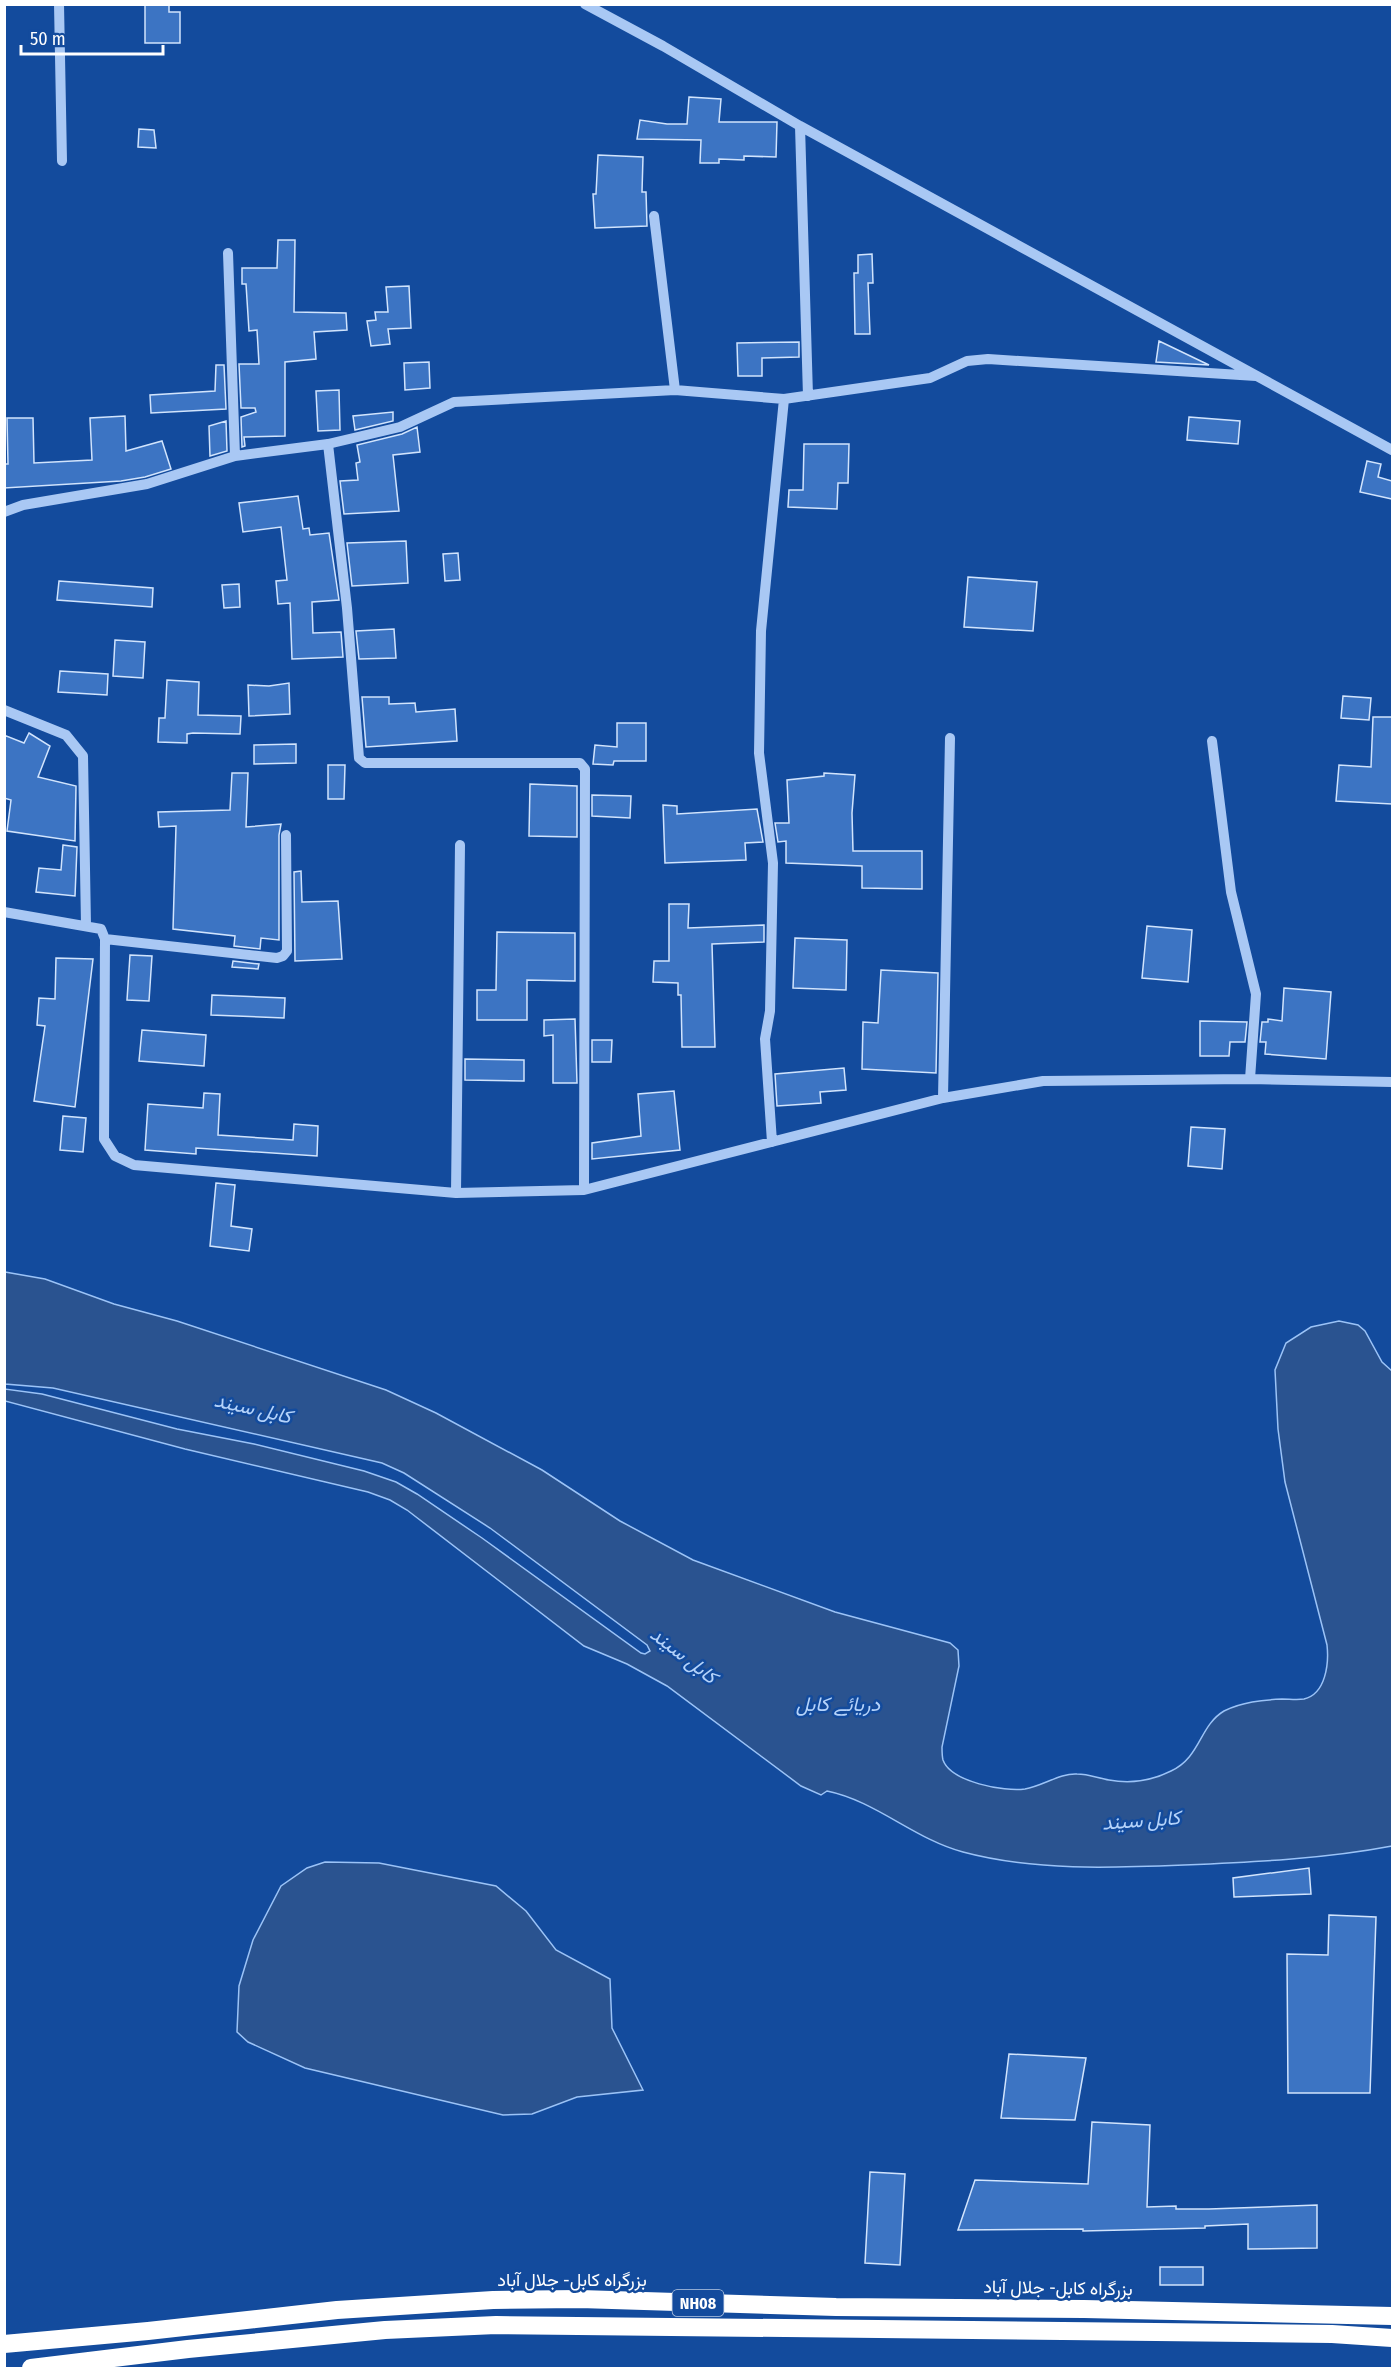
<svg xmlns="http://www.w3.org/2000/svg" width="1397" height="2373" font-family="'Fira Sans Condensed',Vazirmatn,sans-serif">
<rect width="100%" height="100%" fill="#134b9d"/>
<path fill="#2a5390" stroke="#9bc3f7" stroke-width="1.5" d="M5,1272L45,1279L114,1304L177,1321L386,1390L436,1413L542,1470L620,1521L693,1560L835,1612L950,1643L958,1650L959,1666L942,1747C942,1751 942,1756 943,1760C951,1782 1004,1792 1025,1789C1043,1786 1060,1773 1077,1774C1088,1774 1098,1778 1109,1780C1130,1784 1151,1781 1171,1771C1201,1757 1199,1726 1224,1711C1242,1702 1262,1700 1282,1699C1289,1699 1297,1700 1304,1699C1326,1694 1329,1663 1327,1645L1285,1482L1278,1429L1275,1370L1286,1343L1311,1327L1339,1321L1358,1325L1365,1331L1382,1362L1392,1371V1846C1324,1859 1254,1862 1184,1865C1111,1868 1034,1871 963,1852C914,1839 876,1801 827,1791L821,1795L801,1786L667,1686L627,1664L584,1646L407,1510L390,1500L368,1492L185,1449L5,1401V1389L42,1394L177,1429L254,1444L364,1471L396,1482L417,1494L482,1538L641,1653L645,1654L650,1651L647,1645L490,1528L404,1473L382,1463L53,1388L5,1384Z
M325,1862L379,1863L496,1886L526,1911L556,1950L610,1979L612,2028L643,2090L577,2097L532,2114L503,2115L305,2068L248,2042L237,2032L239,1986L253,1940L281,1886L307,1868Z"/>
<path fill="#3c74c3" stroke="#d1e4fd" stroke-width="1.5" d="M145,4H169V12H180V43H145Z
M689,97L721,99L719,122H777L776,157L744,156V160L719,159V163H700L701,140L637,139L640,120L667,124H687Z
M139,129L154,130L156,148L138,147Z
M598,155L643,157L642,192H646L647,226L595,228L593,194H596Z
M278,240H295L294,312L346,313L347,330L314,332L316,359L285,362V436L244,437L245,446L242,447L241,417L256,412L255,408H241L239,364H259L257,330L249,331L246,284H242V268H277Z
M872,254L873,283H868L870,334H855L854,273H858V255Z
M409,286L411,328L388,329L390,344L371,346L367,321L376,320L375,312H388L386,287Z
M1159,341L1209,365L1156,362Z
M799,342V357L762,358V376H738L737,343Z
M429,362L430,388L405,390L404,363Z
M216,365H224L226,409L151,413L150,395L215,391Z
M339,390L340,430L318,431L316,391Z
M393,412V421L355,430L353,416Z
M125,416L126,451L162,441L171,469L145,477L121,481L4,488V464H8L7,418H33L34,463L92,460L90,418Z
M1189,417L1240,421L1238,444L1187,440Z
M226,421L227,451L210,456L209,426Z
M417,427L420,452L393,455L399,511L344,514L340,481L358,480L356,463L360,462L357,445L402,434Z
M804,444H849L848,483H838L837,509L788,507L789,490H803Z
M1367,461L1381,464L1378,477L1392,481V499L1360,492Z
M298,496L303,529L309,528L310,535L329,533L339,600L312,602L313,633L341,632L343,657L292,659L290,603L278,604L276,581L287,580L281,527L243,532L239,503Z
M406,541L408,583L352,586L347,543Z
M458,553L460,580L445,581L443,554Z
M968,577L1037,582L1033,631L964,627Z
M59,581L153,588L152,607L57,600Z
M239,584L240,607L224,608L222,585Z
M394,629L396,658L359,659L356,631Z
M115,640L145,642L143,678L113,676Z
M60,671L108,674L107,695L58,692Z
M167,680L199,682L198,715L241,716L240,734L193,733L187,734V743L158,742L159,718H165Z
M289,683L290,714L249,716L248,685L269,686Z
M1343,696L1371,698L1369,720L1341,718Z
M362,697H389V704L415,703L416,712L455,709L457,741L366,747Z
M1373,717H1392V804L1336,801L1339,765L1371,767Z
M617,723H646V761H614L613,765L593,764L595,745L617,747Z
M29,733L50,746L38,777L76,786L75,841L7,831L11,800L4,798V735L24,743Z
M296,744V763L254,764V745Z
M328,765H345L344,799H328Z
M232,773H248L246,827L281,824L279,835V940L261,938L260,949L234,946L235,936L173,929L176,826L159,827L158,812L230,810Z
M824,773L855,775L852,813L853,851H922V889L862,888V866L786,863V841L778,842L775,823H789L787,780L824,776Z
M530,784L577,786V837L529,836Z
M592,795L631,796L630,818L592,816Z
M663,805L677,806V814L757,809L763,842L745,843L746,860L665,863Z
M63,845L77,847L75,896L36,892L39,868L61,870Z
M301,871L302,902L338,901L342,959L295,961L294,872Z
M669,904H689L688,928L764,925V942L712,944L715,1047H682L681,995H678V983L653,982L654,961H669Z
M1147,926L1192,930L1188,982L1142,978Z
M497,932L575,933V981L527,980V1020H477V990H496Z
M795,938L847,940L846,990L793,988Z
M130,955L152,956L149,1001L127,1000Z
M56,958L93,959L75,1107L34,1101L45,1026L37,1025L39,998L55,999Z
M233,961L259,964L258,969L232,967Z
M881,970L938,973L936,1073L862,1069L863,1022L878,1023Z
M1284,988L1331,992L1326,1059L1265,1054L1266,1042H1260L1262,1022H1268V1019L1282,1021Z
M212,995L285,998L284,1018L211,1015Z
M575,1019L577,1083H553V1035L544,1036V1020Z
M1200,1021L1247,1022L1245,1042H1230L1229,1056H1200Z
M142,1030L206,1035L204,1066L139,1061Z
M592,1040H612L611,1062H592Z
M465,1059L524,1060V1081L465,1080Z
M844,1068L846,1090L820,1092L821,1103L777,1106L775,1074Z
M674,1091L680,1150L592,1159V1143L641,1136L638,1094Z
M204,1093L220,1094L218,1135L293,1140L294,1124L318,1126L317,1156L196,1148V1154L145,1150L148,1104L203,1108Z
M63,1116L86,1118L83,1152L60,1150Z
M1191,1127L1225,1129L1222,1169L1188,1166Z
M216,1183L235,1185L231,1226L252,1229L249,1251L210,1246Z
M1309,1868L1311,1894L1234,1897L1233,1878Z
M1329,1915L1376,1917L1370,2093H1288L1287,1954L1328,1955Z
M1009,2054L1086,2058L1075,2120L1001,2118Z
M1092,2122L1150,2125L1147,2207L1176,2206V2209H1209L1317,2205V2248L1248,2249V2224L1205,2226V2228L1083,2231V2229L958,2230L975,2180L1088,2184Z
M870,2172L905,2174L900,2265L865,2263Z
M1160,2267H1203V2285H1160Z"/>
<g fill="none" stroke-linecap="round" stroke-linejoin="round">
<path stroke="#a9c8f4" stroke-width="10" d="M59,4L62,161
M585,4L663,46L800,126L1392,450
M800,126L808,396
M654,216L675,390
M228,253L235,456
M328,444L347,608L359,758L365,763H580L585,769L584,1190
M4,512L23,505L147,484L235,456L328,444L400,427L454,402L675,390L784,399L930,378L967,361L988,359L1256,376
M4,710L66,735L83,756L86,925
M1212,741L1231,892L1256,994L1250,1079
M4,912L101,929L105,939L104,1139L115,1156L134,1165L456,1193L584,1190L943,1098L1043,1081L1250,1079L1392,1082
M105,939L277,958L283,956L287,951L286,835
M943,1098L950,738
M772,1142L765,1039L770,1011L773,863L759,753L761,631L784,399
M456,1193L460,845"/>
<path stroke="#fff" stroke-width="18" d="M4,2344L148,2331L337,2310L493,2300L580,2299L836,2307L1084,2309L1392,2316
M31,2368L188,2349L385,2330L496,2325L1332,2334L1392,2338"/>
</g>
<g text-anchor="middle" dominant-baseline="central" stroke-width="5" stroke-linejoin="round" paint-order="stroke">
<rect fill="#134b9d" stroke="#b8c9e2" stroke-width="1.5" x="672.5" y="2290" width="51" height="26" rx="4.5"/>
<g font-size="16" font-weight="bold" fill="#fff">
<text x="698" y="2303">NH08</text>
</g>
<g font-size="18" fill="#fff" stroke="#134b9d">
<text x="572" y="2280">بزرگراه کابل- جلال آباد</text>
<text transform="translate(1058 2288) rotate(1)">بزرگراه کابل- جلال آباد</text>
</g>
<g font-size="20" font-style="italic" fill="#b5d3fa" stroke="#134b9d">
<text transform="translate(253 1408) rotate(13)">کابل سيند</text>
<text transform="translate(684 1655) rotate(38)">کابل سيند</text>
<text x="838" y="1704">دریائے کابل</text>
<text transform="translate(1141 1820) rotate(-4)">کابل سيند</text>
</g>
</g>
<rect width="1397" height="2373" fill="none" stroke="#ffffff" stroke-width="12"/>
<path d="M21 45v9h142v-9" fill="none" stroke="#ffffff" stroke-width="3"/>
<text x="30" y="45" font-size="18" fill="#ffffff" stroke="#134b9d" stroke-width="4.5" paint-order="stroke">50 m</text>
</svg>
